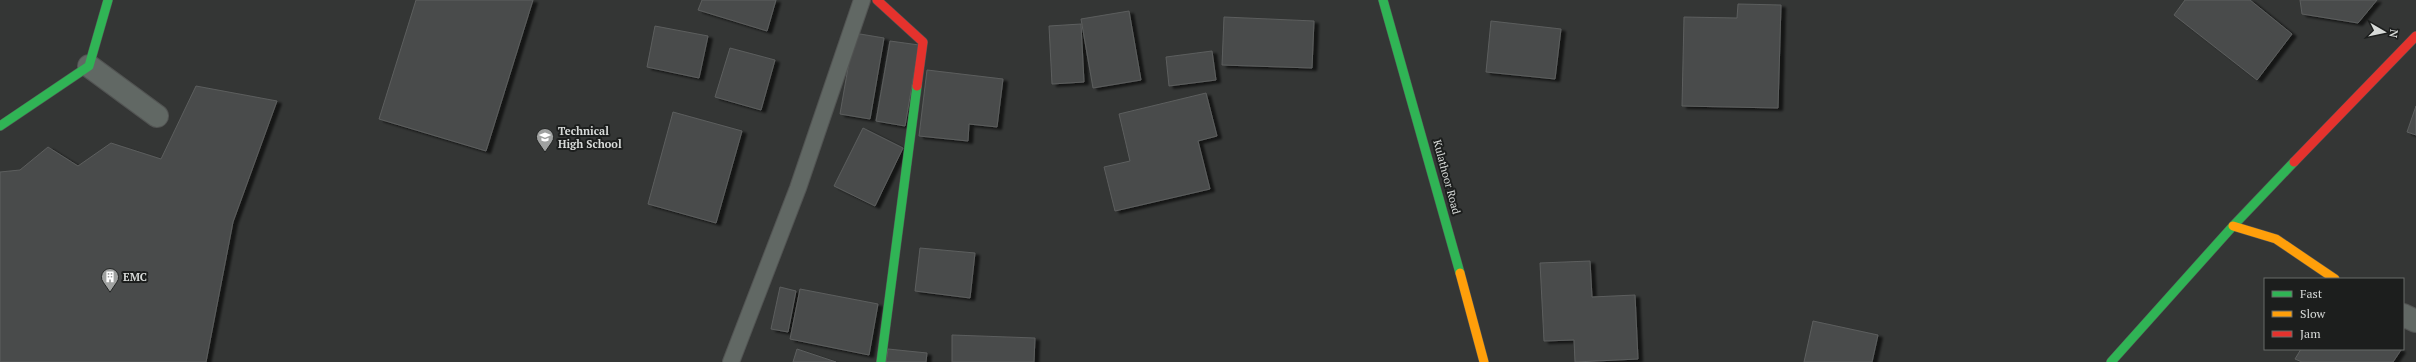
<svg xmlns="http://www.w3.org/2000/svg" width="2416" height="362" font-family="'PT Serif',serif">
<defs>
<filter id="shadow"><feDropShadow dx="4.5" dy="2.5" stdDeviation="1" flood-color="#0009"/></filter>
</defs>
<rect width="100%" height="100%" fill="#343635"/>
<path fill="#4a4c4b" stroke="#5c5e5e" filter="url(#shadow)" d="M416,0H533L486,151L379,119Z
M702,0H776L767,31L698,10Z
M2185,0H2250L2292,34L2257,80L2174,15Z
M2300,0H2377L2358,23L2302,14Z
M1738,4L1781,5L1778,108L1682,106L1684,17L1737,18Z
M1129,11L1141,80L1093,88L1081,19Z
M1224,17L1314,21L1312,68L1222,65Z
M1491,21L1561,29L1555,79L1486,72Z
M1081,24L1084,82L1052,84L1049,26Z
M655,26L708,36L699,78L647,67Z
M854,33L884,38L870,119L840,114Z
M890,41L919,45L905,126L876,121Z
M730,48L775,60L761,110L715,97Z
M1212,51L1216,80L1169,86L1166,57Z
M927,70L1003,79L997,127L969,124L968,141L919,136Z
M196,86L277,101L233,222L206,362H0V172L20,170L48,147L78,166L111,143L161,159Z
M1206,93L1217,136L1198,141L1210,189L1115,211L1104,167L1130,161L1119,114Z
M2416,106V135L2407,132Z
M673,112L742,131L716,223L648,204Z
M863,128L903,148L875,206L834,186Z
M920,248L975,253L970,298L915,291Z
M1590,261L1592,297L1635,295L1638,359L1575,362L1574,340L1544,341L1540,263Z
M780,287L796,291L788,332L771,329Z
M800,289L878,304L869,355L790,339Z
M1813,321L1878,335L1872,362H1804Z
M952,335L1035,338L1034,362H952Z
M797,349L836,362H793Z
M888,349L927,353L926,362H886Z
M2301,349H2400L2401,350L2393,362H2302L2295,359Z"/>
<g fill="none" stroke-linecap="round" stroke-linejoin="round">
<defs>
<path id="lane" d="M731,362L798,188L862,0"/>
<path id="street" d="M89,66L157,116
M2403,315L2416,321"/>
<path id="fast" d="M1383,0L1460,273
M0,126L89,66L108,0
M881,362L917,86
M2111,362L2233,226L2294,162"/>
<path id="slow" d="M2233,226L2276,239L2335,279
M1460,273L1484,362"/>
<path id="jam" d="M877,0L923,42L917,86
M2294,162L2416,36"/>
</defs>
<use href="#lane" stroke="#525453" stroke-width="18"/>
<use href="#street" stroke="#525453" stroke-width="24"/>
<use href="#fast" stroke="#525453" stroke-width="10"/>
<use href="#slow" stroke="#525453" stroke-width="10"/>
<use href="#jam" stroke="#525453" stroke-width="10"/>
<use href="#lane" stroke="#616864" stroke-width="16"/>
<use href="#street" stroke="#616864" stroke-width="22"/>
<use href="#fast" stroke="#30b455" stroke-width="9"/>
<use href="#slow" stroke="#ff9f0a" stroke-width="9"/>
<use href="#jam" stroke="#e5322d" stroke-width="9"/>
</g>
<defs>
<symbol id="school-pin" viewBox="-11 -11 22 30"><path d="M0 17L-7.5 6A9.5 9.5 0 1 1 7.5 6Z" fill="#9fa1a0" stroke="#1c1e1d"/><path d="M0-5L7-2L0 1L-7-2ZM-4 1L0 2.5L4 1V4Q0 6-4 4Z" fill="#fff"/></symbol>
<symbol id="building-pin" viewBox="-11 -11 22 30"><path d="M0 17L-7.5 6A9.5 9.5 0 1 1 7.5 6Z" fill="#9fa1a0" stroke="#1c1e1d"/><path d="M-4-6H4V6H1V3H-1V6H-4ZM-2.5-4.3h1.7v1.8h-1.7ZM.8-4.3h1.7v1.8H.8ZM-2.5-1h1.7V.8h-1.7ZM.8-1h1.7V.8H.8Z" fill="#fff"/></symbol>
</defs>
<g fill-rule="evenodd">
<use href="#school-pin" x="535" y="127" width="20" height="27"/>
<use href="#building-pin" x="100" y="267" width="20" height="27"/>
</g>
<g text-anchor="middle" dominant-baseline="central" stroke-width="4" stroke-linejoin="round" paint-order="stroke">
<g font-size="11" font-weight="bold" fill="#d8dbd9" stroke="#1c1e1d" text-anchor="start">
<text x="558" y="131">Technical<tspan x="558" dy="13">High School</tspan></text>
<text x="123" y="277">EMC</text>
</g>
<g font-size="11" fill="#d8dbd9" stroke="#1c1e1d">
<text transform="translate(1447 177) rotate(75)">Kulathoor Road</text>
</g>
</g>
<rect x="2264" y="278" width="140" height="72" fill="#1c1e1d" stroke="#676a68"/>
<rect x="2272" y="291" width="20" height="6" fill="#30b455" stroke="#676a68"/>
<text x="2300" y="298" font-size="12" fill="#d8dbd9">Fast</text>
<rect x="2272" y="311" width="20" height="6" fill="#ff9f0a" stroke="#676a68"/>
<text x="2300" y="318" font-size="12" fill="#d8dbd9">Slow</text>
<rect x="2272" y="331" width="20" height="6" fill="#e5322d" stroke="#676a68"/>
<text x="2300" y="338" font-size="12" fill="#d8dbd9">Jam</text>
<g transform="translate(2384 32) rotate(99)" stroke="#1c1e1d" stroke-width="3" paint-order="stroke">
<path d="M0-3L7 15L0 10L-7 15Z" fill="#d8dbd9"/>
<text y="-6" font-size="11" font-weight="bold" text-anchor="middle" fill="#d8dbd9">N</text>
</g>
</svg>
